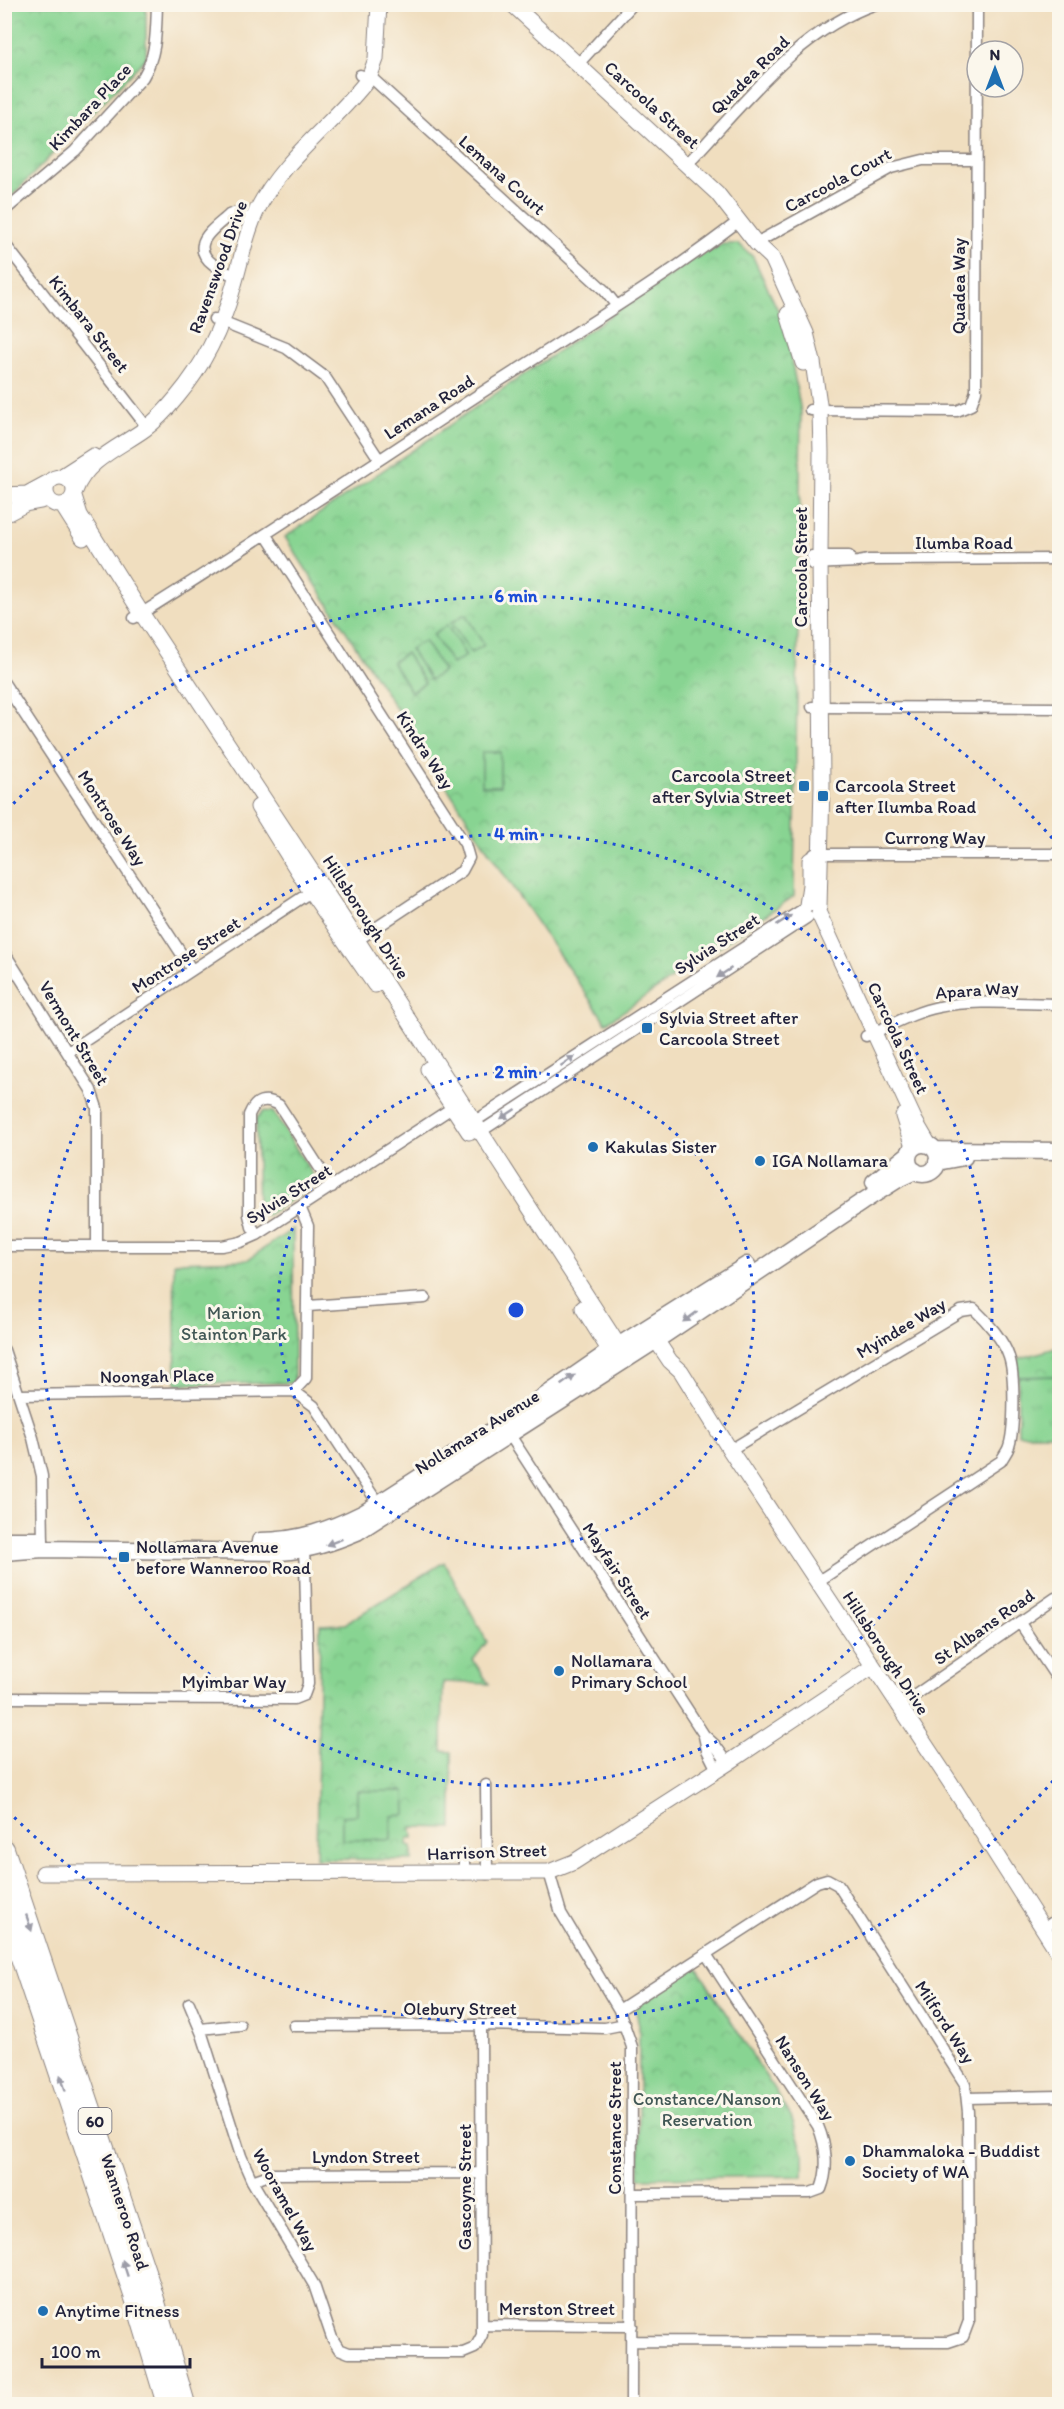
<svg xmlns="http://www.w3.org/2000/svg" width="1064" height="2409" font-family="Itim,sans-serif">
<defs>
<pattern id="grass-tufts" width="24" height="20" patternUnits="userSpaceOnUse" patternTransform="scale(1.5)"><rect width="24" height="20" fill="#88d492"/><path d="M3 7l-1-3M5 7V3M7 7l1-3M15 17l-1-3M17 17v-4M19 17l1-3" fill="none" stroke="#75b67f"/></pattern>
<pattern id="park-crowns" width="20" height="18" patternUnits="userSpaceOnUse" patternTransform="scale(1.5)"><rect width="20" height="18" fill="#88d492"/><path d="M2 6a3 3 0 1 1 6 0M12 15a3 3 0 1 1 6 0" fill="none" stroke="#75b67f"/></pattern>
</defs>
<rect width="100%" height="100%" fill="#fbf7ec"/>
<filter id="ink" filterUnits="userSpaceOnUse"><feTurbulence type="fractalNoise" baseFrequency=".0167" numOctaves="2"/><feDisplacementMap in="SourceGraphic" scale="12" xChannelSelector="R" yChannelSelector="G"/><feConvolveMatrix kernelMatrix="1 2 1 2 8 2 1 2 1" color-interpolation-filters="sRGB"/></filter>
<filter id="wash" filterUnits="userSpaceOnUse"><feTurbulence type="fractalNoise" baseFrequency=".008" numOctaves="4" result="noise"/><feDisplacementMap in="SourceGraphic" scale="24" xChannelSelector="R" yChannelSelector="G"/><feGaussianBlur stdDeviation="1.35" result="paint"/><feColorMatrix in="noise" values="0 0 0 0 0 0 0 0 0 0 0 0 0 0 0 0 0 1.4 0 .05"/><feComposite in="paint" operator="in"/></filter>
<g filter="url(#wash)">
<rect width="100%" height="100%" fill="#f0debf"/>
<path fill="url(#grass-tufts)" stroke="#557b66" stroke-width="1.5" d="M1055,1376L1059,1381V1434H1018V1377Z"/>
<path fill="url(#park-crowns)" stroke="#557b66" stroke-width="1.5" d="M5,5H146V58L5,203Z
M723,244H739L753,257L785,325L801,412L794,896L606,1023L498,866L285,537L695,258Z
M263,1111L273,1112L314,1177L313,1186L266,1216L258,1212L256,1119Z
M293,1229L294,1383L176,1384L174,1262L247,1260Z
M1059,1347V1381L1055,1376L1018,1377V1359Z
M444,1562L487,1642L473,1660L489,1684L443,1682L442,1751L452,1752V1828L412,1827L413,1838H408V1845L412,1846V1860L316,1859L320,1625L345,1624Z
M696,1966L791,2116L803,2152V2176L639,2178V2025L635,2006Z"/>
<path fill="#88d492" stroke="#557b66" stroke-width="1.5" d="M465,614L484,645L471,653L451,623Z
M447,625L466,656L452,664L433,634Z
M424,641L444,671L430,680L410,649Z
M406,653L425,683L411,692L392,662Z
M482,752H500V786H482Z
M357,1791H405L406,1815L391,1816V1840H342V1816L357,1815Z"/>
</g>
<g filter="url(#ink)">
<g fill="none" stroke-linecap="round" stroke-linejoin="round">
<defs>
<path id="street" d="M578,64L633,4
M360,75L374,80L604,290L616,305
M687,164C743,105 798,30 876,4
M4,211L75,151L143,77C157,54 156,31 157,4
M4,243L147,427
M756,243L891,168L923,160H975
M236,276C224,272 199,260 203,244C205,233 222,222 229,215L234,213L253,220
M214,319L286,348L325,377L379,459
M810,410L957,411L971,405L976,391L977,4
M266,535L465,844L469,858L462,871L353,943
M812,556H849
M812,564L858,562L869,560L1060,559
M134,618C256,542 375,462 495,384C577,331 663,280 740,220
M4,683L192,970
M812,707L1060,708
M814,854H1060
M4,952L91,1090L97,1108V1246
M866,1036C890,1026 913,1012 939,1007C974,999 1023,1004 1060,1004
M68,1052L315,889
M469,1125L805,908
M477,1134L808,917
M300,1207L308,1226L306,1378L294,1391L314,1406L381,1508
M257,1235L252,1227L249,1215V1115C255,1100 265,1097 279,1105L332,1187
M4,1246H222L241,1242L257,1235L458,1104
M308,1306L425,1298
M4,1350L33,1438L42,1476L43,1546
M20,1395L294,1391
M506,1429L704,1735L715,1745L728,1763
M730,1450L961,1311L974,1309C987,1321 1004,1341 1009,1357C1015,1374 1015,1433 1008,1449C1006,1453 1003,1457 1001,1461L817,1582
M1020,1623L1060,1683
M4,1698L294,1699L304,1695L308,1684L305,1565L303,1544
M898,1707L1055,1598H1060
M704,1736L707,1750L717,1770
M486,1785L487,1874
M464,1854V1874
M549,1872L561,1913L619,2010L632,2047L631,2404
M1043,1929L1060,1917
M189,2003L202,2034L241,2156L252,2181L314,2285L332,2338L339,2349L349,2353H463L475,2348L482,2335L481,2025
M619,2010L817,1882L827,1879L838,1885L965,2084L968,2112L969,2321L963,2337L948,2342L632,2341
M294,2026L481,2025L605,2028L625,2024
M200,2029L240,2025
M967,2098L1060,2096
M252,2181L272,2174L481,2173
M632,2194L810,2193L821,2189C829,2169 826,2145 818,2126L706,1954
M482,2325L632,2326"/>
<path id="secondary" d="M512,4L717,193L756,243L772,258L806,333L813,362L820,411L821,453L820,556L822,785L819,907
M788,314L803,363
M62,476L93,456
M46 491a14 14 0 1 1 28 0a14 14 0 1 1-28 0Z
M75,491C86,460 120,447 145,429C157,420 168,408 177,397C204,365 222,328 233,288C241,262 245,235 257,210C284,157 334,124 369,78L376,59L379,4
M5,495L27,494L49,482
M74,496L80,515L142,614L357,940L624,1354
M62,505L83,538
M8,513L25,504L41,501
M258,807L311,892L375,985
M807,905L810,885V860
M819,914L915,1121L929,1145
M428,1069L469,1132
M903,1116L913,1147
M583,1308L616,1361
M650,1331L670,1361L681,1371L730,1450L950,1782L1060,1955
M43,1873L549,1872L574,1862L728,1763L872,1667"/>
<path id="primary" d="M908 1159a15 15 0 1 1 30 0a15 15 0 1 1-30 0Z
M935,1150L1060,1151
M937,1162L964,1157
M874,1182L909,1154
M4,1540H40
M260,1541C299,1541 330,1530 364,1513L529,1407L610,1351L747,1265
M4,1552L43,1549L280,1552C309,1550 331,1543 357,1532L664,1335L862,1202L900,1178L915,1171"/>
<path id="highway" d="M4,1849L151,2289L185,2404
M4,1907L136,2301L167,2404"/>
</defs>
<use href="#street" stroke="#89807d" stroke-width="13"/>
<use href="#secondary" stroke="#89807d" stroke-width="17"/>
<use href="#primary" stroke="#89807d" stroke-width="19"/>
<use href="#highway" stroke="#89807d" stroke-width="22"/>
<use href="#street" stroke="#fff" stroke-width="10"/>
<use href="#secondary" stroke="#fff" stroke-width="15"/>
<use href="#primary" stroke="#fff" stroke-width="16"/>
<use href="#highway" stroke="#fff" stroke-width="20"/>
</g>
<defs><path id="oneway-solid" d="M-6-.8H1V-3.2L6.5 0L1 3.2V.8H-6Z" transform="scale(1.5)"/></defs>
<g fill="#9c9ca7">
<use href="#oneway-solid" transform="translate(784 920) rotate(-33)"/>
<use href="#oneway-solid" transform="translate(724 973) rotate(147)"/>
<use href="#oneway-solid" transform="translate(568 1061) rotate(-33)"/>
<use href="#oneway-solid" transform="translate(508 1114) rotate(147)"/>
<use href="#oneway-solid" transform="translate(690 1317) rotate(145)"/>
<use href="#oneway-solid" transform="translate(568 1380) rotate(-35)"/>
<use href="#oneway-solid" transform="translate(334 1542) rotate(159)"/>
<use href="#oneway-solid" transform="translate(29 1923) rotate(71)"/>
<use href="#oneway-solid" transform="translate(63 2083) rotate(-109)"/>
<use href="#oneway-solid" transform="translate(125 2268) rotate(-108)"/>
</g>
</g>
<g fill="none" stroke="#1d4ed8" stroke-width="3" stroke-dasharray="3 6">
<circle cx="516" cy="1310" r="238"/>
<circle cx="516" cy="1310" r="476"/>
<path d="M1059 1774A714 714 0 0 1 7 1810M7 810A714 714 0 0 1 1059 846"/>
</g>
<g fill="#1f6fb2" stroke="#fbf7ec" stroke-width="2">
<rect x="798" y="780" width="12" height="12" rx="3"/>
<rect x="817" y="790" width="12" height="12" rx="3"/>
<rect x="641" y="1022" width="12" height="12" rx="3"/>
<circle cx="593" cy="1147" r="6"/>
<circle cx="760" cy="1161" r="6"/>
<rect x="118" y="1551" width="12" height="12" rx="3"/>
<circle cx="559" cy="1671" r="6"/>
<circle cx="850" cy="2161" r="6"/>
<circle cx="43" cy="2311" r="6"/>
</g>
<g text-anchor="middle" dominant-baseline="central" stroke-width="6" stroke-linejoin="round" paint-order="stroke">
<rect fill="#fbf7ec" stroke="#636270" stroke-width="1.5" x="78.5" y="2108" width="33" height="26" rx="4.5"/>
<g font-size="16" font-weight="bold" fill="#22223b">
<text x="95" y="2121">60</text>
</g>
<g font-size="18" fill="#22223b" stroke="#fbf7ec">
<text transform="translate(750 75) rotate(-45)">Quadea Road</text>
<text transform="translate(652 105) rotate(42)">Carcoola Street</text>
<text transform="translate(90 107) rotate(-47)">Kimbara Place</text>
<text transform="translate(502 175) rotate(42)">Lemana Court</text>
<text transform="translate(838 180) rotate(-28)">Carcoola Court</text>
<text transform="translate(218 267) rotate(-70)">Ravenswood Drive</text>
<text transform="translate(959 286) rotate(-90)">Quadea Way</text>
<text transform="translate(89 324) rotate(52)">Kimbara Street</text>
<text transform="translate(429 407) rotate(-33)">Lemana Road</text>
<text x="964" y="543">Ilumba Road</text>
<text transform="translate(801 567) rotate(-90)">Carcoola Street</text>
<text transform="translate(425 750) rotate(57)">Kindra Way</text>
<text transform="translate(112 818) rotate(57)">Montrose Way</text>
<text x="935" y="838">Currong Way</text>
<text transform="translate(366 917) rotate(57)">Hillsborough Drive</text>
<text transform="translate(717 944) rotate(-33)">Sylvia Street</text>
<text transform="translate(186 955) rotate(-33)">Montrose Street</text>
<text transform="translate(977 990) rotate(-4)">Apara Way</text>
<text transform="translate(74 1033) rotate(59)">Vermont Street</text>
<text transform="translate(898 1038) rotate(65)">Carcoola Street</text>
<text transform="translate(289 1194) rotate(-32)">Sylvia Street</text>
<text transform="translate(901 1328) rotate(-31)">Myindee Way</text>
<text transform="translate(157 1376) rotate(-1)">Noongah Place</text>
<text transform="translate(477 1432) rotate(-32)">Nollamara Avenue</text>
<text transform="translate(617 1571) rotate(57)">Mayfair Street</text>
<text transform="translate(984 1627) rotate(-35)">St Albans Road</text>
<text transform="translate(886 1653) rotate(57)">Hillsborough Drive</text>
<text x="234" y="1682">Myimbar Way</text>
<text transform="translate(487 1852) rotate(-2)">Harrison Street</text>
<text x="460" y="2009">Olebury Street</text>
<text transform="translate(945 2022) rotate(57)">Milford Way</text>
<text transform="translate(805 2078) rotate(58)">Nanson Way</text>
<text transform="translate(615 2128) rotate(-90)">Constance Street</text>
<text x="366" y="2157">Lyndon Street</text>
<text transform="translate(465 2187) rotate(-90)">Gascoyne Street</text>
<text transform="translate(285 2200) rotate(61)">Wooramel Way</text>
<text transform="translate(125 2212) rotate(72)">Wanneroo Road</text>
<text x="557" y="2309">Merston Street</text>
</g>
<g font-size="18" fill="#22223b" stroke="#fbf7ec" text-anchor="start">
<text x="792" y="776" text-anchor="end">Carcoola Street<tspan x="792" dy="21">after Sylvia Street</tspan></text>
<text x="835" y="786">Carcoola Street<tspan x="835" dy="21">after Ilumba Road</tspan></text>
<text x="659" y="1018">Sylvia Street after<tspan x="659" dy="21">Carcoola Street</tspan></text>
<text x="605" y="1147">Kakulas Sister</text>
<text x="772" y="1161">IGA Nollamara</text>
<text x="136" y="1547">Nollamara Avenue<tspan x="136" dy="21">before Wanneroo Road</tspan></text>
<text x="571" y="1661">Nollamara<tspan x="571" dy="21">Primary School</tspan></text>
<text x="862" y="2151">Dhammaloka - Buddist<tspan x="862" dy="21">Society of WA</tspan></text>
<text x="55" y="2311">Anytime Fitness</text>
</g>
<g font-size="18" fill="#415755" stroke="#fbf7ec">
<text x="234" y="1313">Marion<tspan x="234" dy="21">Stainton Park</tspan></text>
<text x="707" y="2099">Constance/Nanson<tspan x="707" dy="21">Reservation</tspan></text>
</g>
</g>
<circle cx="516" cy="1310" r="9" fill="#1d4ed8" stroke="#fbf7ec" stroke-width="3"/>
<g font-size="18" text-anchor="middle" font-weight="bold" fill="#1d4ed8" stroke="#fbf7ec" stroke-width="6" stroke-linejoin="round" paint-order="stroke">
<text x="516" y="602">6 min</text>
<text x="516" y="840">4 min</text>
<text x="516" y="1078">2 min</text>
</g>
<rect width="1064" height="2409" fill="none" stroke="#fbf7ec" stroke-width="24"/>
<g transform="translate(995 69)"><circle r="28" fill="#fbf7ec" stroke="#a4a2a5" stroke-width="1.5"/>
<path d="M0-4.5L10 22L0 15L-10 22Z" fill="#1f6fb2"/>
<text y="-9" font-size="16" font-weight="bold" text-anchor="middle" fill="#22223b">N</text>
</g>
<path d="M42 2358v9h148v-9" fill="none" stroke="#22223b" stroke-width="3"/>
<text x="51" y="2358" font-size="18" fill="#22223b" stroke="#fbf7ec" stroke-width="4.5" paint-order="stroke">100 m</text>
</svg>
